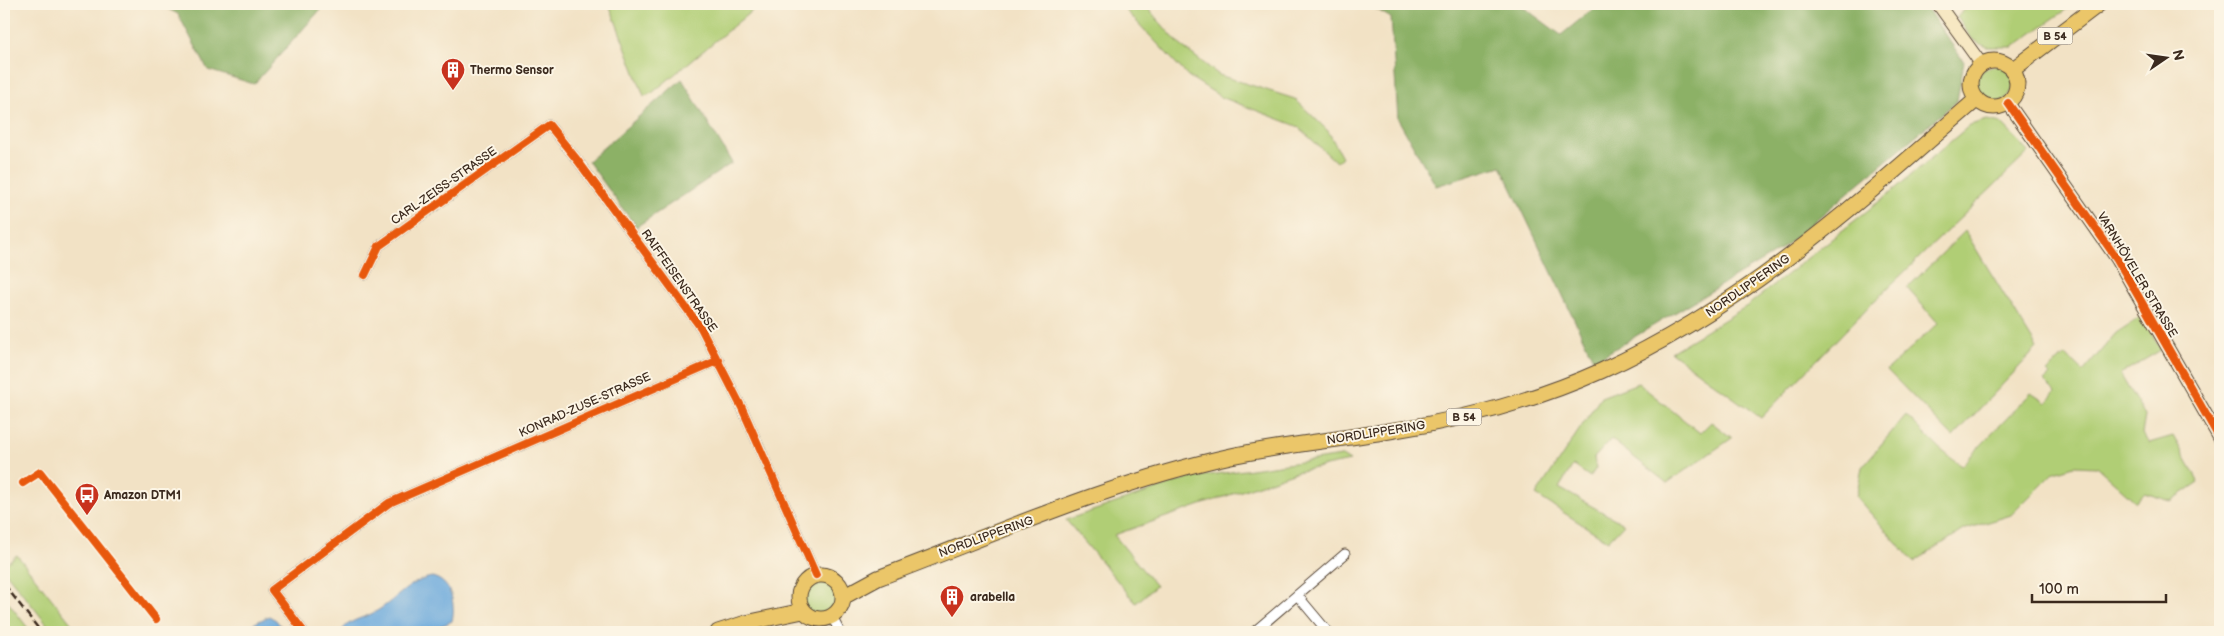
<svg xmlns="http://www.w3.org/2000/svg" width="2224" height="636" font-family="'Balsamiq Sans',sans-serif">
<rect width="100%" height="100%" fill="#fcf5e5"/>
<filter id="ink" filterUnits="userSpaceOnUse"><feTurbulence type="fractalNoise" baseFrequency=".02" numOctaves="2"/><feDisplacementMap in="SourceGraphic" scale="10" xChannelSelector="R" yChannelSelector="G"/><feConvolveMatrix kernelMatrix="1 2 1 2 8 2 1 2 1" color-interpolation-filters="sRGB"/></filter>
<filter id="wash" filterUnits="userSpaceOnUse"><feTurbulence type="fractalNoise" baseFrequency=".0096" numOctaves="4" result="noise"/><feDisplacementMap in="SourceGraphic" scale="20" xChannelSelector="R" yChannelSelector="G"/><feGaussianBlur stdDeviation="1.12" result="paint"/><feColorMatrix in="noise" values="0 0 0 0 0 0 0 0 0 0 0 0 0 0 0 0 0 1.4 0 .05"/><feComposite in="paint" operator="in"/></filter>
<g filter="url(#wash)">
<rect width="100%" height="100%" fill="#f2e2c5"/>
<path fill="#b0ce75" stroke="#767c4a" d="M609,4H760L652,93L644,96Z
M1120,4H1144L1179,44L1219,75L1295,99L1328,131L1342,157L1336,162L1297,126L1221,97L1188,76Z
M1971,4H2074L2013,47H1987L1972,39L1957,17Z
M1977 84a18 18 0 1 1 36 0a18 18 0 1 1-36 0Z
M1987,120L2001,123L2029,152L1869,306L1761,418L1671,352L1747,306L1896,188L1970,125Z
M1965,231L2037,348L1953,437L1887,370L1938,323L1907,288Z
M2142,316L2161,350L2120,374L2145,416L2142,434L2149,443L2173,436L2199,482L2171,501L2144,493L2136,502L2097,467L2074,466L2054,472L2011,515L1963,530L1914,562L1856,497L1862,467L1906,415L1940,449L1961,466L2031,393L2046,403L2055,392L2044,381L2050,375L2047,372L2065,355L2083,372L2116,333Z
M1638,383L1700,433L1711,422L1732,438L1667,483L1611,439L1594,458L1596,468L1590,477L1573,465L1559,488L1624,524L1608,541L1536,495L1601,397Z
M1342,456L1350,461L1296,472L1114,535L1156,586L1136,603L1066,520L1189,478Z
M17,555L78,632H53L4,570V565Z
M803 598a18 18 0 1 1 36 0a18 18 0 1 1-36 0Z
M4,597L31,632H4Z"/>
<path fill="#8cb166" stroke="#646e42" d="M158,4H319L321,9L254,84L208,70L178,14Z
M1368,4H1519L1561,35L1599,4H1924L1964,62L1957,101L1780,250L1594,361L1501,166L1436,186L1398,119L1391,18Z
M682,79L732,163L636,227L588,161Z"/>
<path fill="#69a8dc" stroke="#52697d" d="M432,577C451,581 456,604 452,621C426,636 373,632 341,632C347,621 360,619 371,614C393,604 407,581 432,577Z
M269,616L276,620L285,632H225L241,630Z"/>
</g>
<g filter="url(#ink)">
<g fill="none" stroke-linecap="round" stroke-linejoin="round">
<defs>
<path id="street" d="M365,275L379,246L549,125L578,161L701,328L742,408L816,575
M1297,595L1328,632
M832,617L840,632
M304,632L272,590L389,503L719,360
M1254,632L1345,554"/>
<path id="secondary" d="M1938,4L1982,65
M2008,103L2117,259L2220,439"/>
<path id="primary" d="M1971 84a23 23 0 1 1 46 0a23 23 0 1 1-46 0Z
M2012,70L2099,4
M799 597a22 22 0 1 1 44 0a22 22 0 1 1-44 0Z
M843,597L878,578C993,535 1111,482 1231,456C1283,445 1337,440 1389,431C1462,420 1534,401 1601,371C1744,307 1860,201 1977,99
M718,632L746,623L803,611"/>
</defs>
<use href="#street" stroke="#564637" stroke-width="11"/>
<use href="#secondary" stroke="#564637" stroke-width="14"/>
<use href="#primary" stroke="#564637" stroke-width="17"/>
<use href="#street" stroke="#fff" stroke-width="9"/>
<use href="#secondary" stroke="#f7e8c3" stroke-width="12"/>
<use href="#primary" stroke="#ebc669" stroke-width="15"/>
<path stroke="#3b2a1e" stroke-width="2.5" stroke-dasharray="8 4" stroke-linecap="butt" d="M4,584L41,632"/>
<defs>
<path id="cycleway" d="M2008,103L2117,259L2220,439
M365,275L379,246L549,125L578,161L701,328L742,408L816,575
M23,483L40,472L156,619
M304,632L272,590L389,503L719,360"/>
</defs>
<use href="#cycleway" stroke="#fcf5e5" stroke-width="11"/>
<use href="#cycleway" stroke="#e8590c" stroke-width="8"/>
</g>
</g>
<defs>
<symbol id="building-pin" viewBox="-11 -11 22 30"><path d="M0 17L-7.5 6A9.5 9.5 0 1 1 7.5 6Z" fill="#c8321e" stroke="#fcf5e5"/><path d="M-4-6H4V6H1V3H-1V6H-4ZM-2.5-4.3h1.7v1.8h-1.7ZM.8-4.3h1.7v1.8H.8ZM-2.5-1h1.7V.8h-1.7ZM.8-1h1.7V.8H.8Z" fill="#fff"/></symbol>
<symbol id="bus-pin" viewBox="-11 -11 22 30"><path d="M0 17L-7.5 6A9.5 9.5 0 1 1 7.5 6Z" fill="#c8321e" stroke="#fcf5e5"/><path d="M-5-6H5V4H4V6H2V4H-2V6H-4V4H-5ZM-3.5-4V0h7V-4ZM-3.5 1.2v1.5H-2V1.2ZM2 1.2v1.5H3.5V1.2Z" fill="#fff"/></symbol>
</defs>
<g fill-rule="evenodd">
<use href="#building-pin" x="439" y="56" width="28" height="38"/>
<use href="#bus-pin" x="73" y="481" width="28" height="38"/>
<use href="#building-pin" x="938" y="583" width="28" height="38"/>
</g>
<g text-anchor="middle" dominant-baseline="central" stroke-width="4" stroke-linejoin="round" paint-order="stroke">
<g fill="#fcf5e5" stroke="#75675a" stroke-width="1">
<rect x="2037.5" y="27.5" width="35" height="17" rx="4"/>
<rect x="1446.5" y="408.5" width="35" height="17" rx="4"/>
</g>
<g font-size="11" font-weight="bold" fill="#3b2a1e">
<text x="2055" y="36">B 54</text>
<text x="1464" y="417">B 54</text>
</g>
<g font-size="12" font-weight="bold" fill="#3b2a1e" stroke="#fcf5e5" text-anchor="start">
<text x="470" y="70">Thermo Sensor</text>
<text x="104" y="495">Amazon DTM1</text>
<text x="970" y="597">arabella</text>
</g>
<g font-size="12" fill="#3b2a1e" stroke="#fcf5e5">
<text transform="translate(444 186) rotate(-35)">CARL-ZEISS-STRASSE</text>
<text transform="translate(2137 275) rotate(59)">VARNHÖVELER STRASSE</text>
<text transform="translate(679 281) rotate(55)">RAIFFEISENSTRASSE</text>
<text transform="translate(1748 286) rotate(-35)">NORDLIPPERING</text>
<text transform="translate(585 405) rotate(-24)">KONRAD-ZUSE-STRASSE</text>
<text transform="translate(1376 433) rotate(-9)">NORDLIPPERING</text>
<text transform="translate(986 537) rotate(-20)">NORDLIPPERING</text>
</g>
</g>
<rect width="2224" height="636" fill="none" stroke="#fcf5e5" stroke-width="20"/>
<g transform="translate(2166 58) rotate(77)" stroke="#fcf5e5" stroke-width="4" paint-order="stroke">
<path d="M0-4L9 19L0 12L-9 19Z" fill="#3b2a1e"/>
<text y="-8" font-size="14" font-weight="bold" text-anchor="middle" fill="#3b2a1e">N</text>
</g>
<path d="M2032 594v8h134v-8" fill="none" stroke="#3b2a1e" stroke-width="2.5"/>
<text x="2039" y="594" font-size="15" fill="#3b2a1e" stroke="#fcf5e5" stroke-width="4" paint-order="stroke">100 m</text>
</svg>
